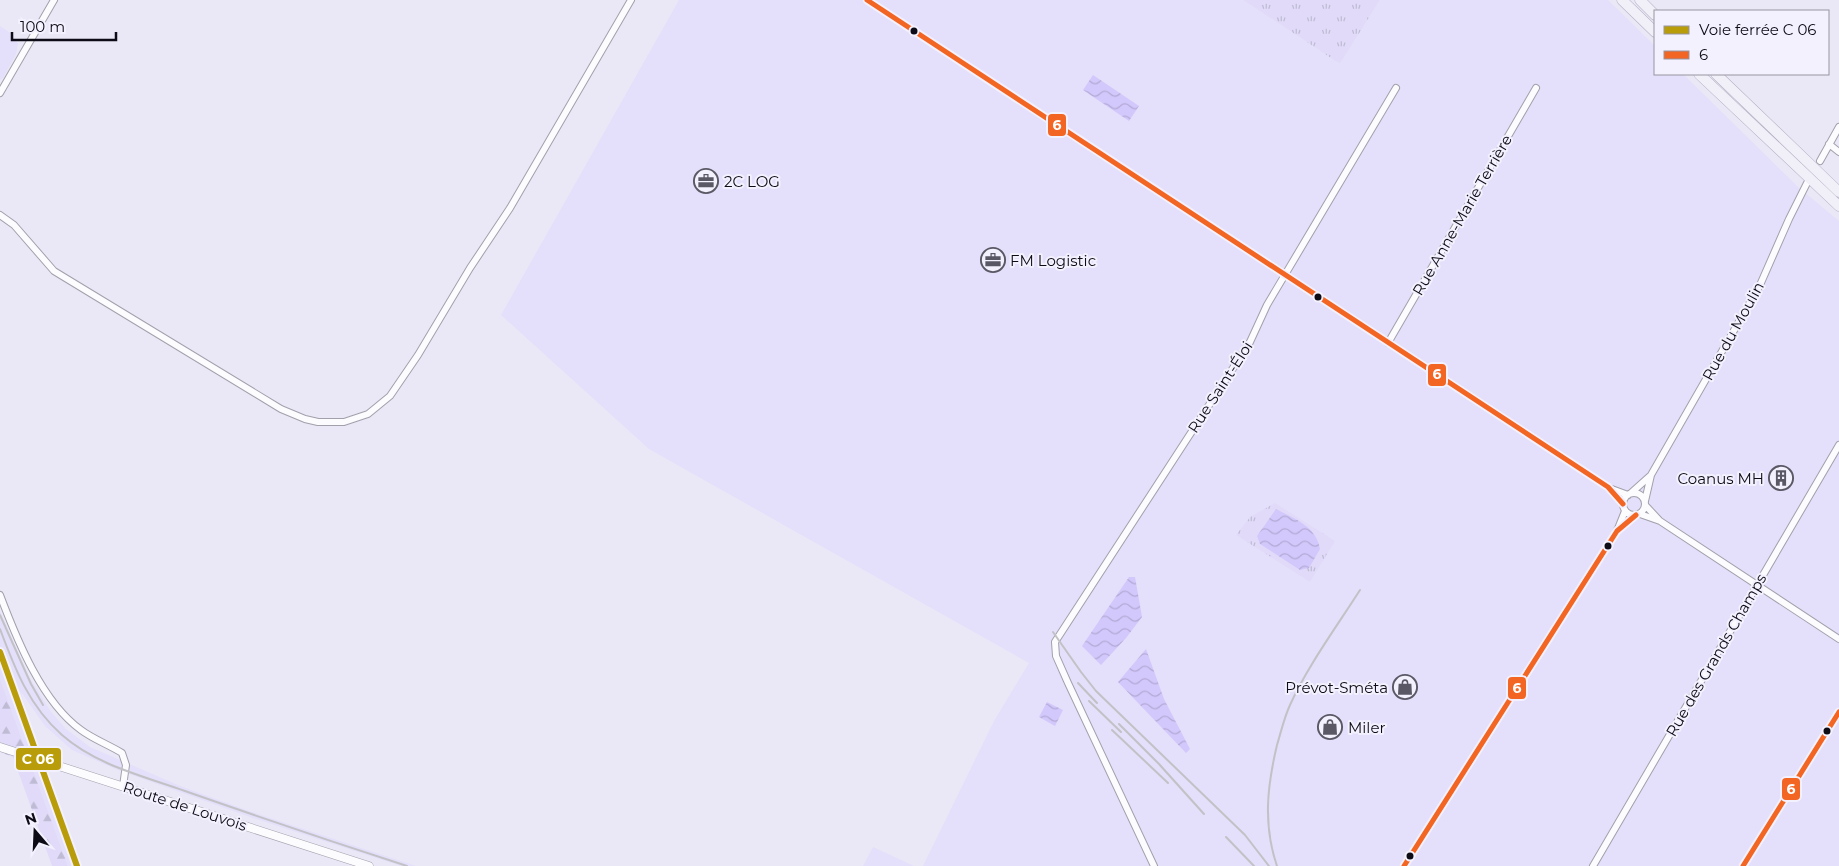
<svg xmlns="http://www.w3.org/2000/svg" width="1839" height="866" font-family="Montserrat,sans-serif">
<defs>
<pattern id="grass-tufts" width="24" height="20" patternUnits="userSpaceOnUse" patternTransform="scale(1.25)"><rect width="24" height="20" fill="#e1dbf9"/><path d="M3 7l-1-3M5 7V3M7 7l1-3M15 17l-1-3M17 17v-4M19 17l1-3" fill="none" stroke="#c0bbd5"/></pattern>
<pattern id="forest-firs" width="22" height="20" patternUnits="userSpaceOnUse" patternTransform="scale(1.25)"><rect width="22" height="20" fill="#e1dbf9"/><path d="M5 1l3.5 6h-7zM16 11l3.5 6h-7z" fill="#c0bbd5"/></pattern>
<pattern id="water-waves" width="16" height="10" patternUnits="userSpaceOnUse" patternTransform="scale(1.25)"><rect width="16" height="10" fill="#d3c8fb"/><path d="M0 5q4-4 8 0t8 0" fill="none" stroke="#b4aad6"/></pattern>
</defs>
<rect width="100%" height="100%" fill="#eae8f6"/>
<path fill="#e4dffa" d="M679,0H1243L1340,64L1380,0H1608L1655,46V74H1683L1797,186L1839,221V866H923L994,721L1029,663L649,449L501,315Z
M0,26L12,34L18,44L16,54L3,78L0,80Z
M0,611L28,675L51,712L66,729L90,747L180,786L249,811L416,866H401L253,818L118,770L72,750L45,726L21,692L28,718L82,866H68L0,679Z
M873,847L914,866H863Z"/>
<path fill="url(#grass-tufts)" d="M1243,0H1380L1340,64Z
M1275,503L1335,541L1310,582L1236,535L1250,517Z"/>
<path fill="url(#forest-firs)" d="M0,679L68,866H52L13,757L0,752Z"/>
<path fill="url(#water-waves)" d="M1093,75L1139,106L1129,121L1083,90Z
M1276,509C1295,519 1316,526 1320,549L1309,568L1300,570L1260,544L1257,536Z
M1129,577H1135L1142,617L1126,638L1101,665L1082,646Z
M1146,649L1164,699L1190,749L1186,753L1118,682Z
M1047,702L1063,710L1055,726L1039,717Z"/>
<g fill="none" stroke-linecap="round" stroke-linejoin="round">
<defs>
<path id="minor" d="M867,0L1608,487L1623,504
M0,93L54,0
M1829,144L1839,152
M1820,161L1839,127
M0,215L14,225L54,271L281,409L305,419L318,422H344L368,414L390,396L418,355L470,268L510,208L631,0
M1388,343L1536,88
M1609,488L1628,495
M1623 504a11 11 0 1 1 22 0a11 11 0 1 1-22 0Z
M1631,493L1650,476
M1645,501L1651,475L1760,285L1789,219L1807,183
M1645,505L1659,520
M1640,514L1660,521L1839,639
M1617,530L1636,515
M0,595C17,640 42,702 81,730C93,739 109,745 122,753L126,765L123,786
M1154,866L1068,683L1056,656L1055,642L1250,342L1267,305L1396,88
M1404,866L1617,531L1625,511
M1593,866L1839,445
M1743,866L1839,712"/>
<path id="tertiary" d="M0,747L369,866"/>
<path id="primary" d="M1622,0L1655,32
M1640,0L1655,15
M1699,74L1839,206
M1716,74L1839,192"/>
</defs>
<use href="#minor" stroke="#a2a0ab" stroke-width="8"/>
<use href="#tertiary" stroke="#a2a0ab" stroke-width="9"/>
<use href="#primary" stroke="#b4b0c2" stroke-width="11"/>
<use href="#minor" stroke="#fcfcfe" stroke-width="6"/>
<use href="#tertiary" stroke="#fcfcfe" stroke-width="8"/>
<use href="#primary" stroke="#f1eff8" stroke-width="10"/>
<path stroke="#c2c2c6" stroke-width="2" d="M0,615L31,684L43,705
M0,629C15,669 29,706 62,735C96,765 143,776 185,791C259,817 333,842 407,866
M1053,632L1081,672L1096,691L1245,835L1269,866
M12,675L26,724
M1078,683L1097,703
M1089,701L1121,732
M1119,724L1159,764L1204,814
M1112,730L1168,783
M1226,837L1254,866
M1277,866C1263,825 1267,787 1277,745C1281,732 1284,718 1290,705C1307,667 1337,626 1360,590"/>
<defs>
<path id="bus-1" d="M867,0L1608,487L1623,504
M1404,866L1617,531L1636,515
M1743,866L1839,712"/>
</defs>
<use href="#bus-1" stroke="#f4f1fe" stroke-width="9"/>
<use href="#bus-1" stroke="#f26522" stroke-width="5"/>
<defs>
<path id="rail-1" d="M0,652L77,866"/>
</defs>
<use href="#rail-1" stroke="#f4f1fe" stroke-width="10"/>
<use href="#rail-1" stroke="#b99c09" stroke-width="6"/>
</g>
<defs>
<symbol id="office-ring" viewBox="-11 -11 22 22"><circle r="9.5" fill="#f4f1fe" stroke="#5a5864" stroke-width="1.5"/><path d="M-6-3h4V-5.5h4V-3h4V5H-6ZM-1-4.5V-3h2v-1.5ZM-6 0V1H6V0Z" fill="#5a5864"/></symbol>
<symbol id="building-ring" viewBox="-11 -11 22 22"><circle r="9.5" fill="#f4f1fe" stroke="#5a5864" stroke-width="1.5"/><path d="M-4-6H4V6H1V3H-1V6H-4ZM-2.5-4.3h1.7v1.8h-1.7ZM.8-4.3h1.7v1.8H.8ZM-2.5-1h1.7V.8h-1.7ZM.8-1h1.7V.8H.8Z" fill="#5a5864"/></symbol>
<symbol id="shop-ring" viewBox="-11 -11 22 22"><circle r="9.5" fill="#f4f1fe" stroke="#5a5864" stroke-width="1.5"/><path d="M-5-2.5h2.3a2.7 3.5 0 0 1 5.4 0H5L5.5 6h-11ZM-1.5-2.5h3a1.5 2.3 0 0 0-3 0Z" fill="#5a5864"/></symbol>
</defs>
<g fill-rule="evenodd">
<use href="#office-ring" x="692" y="167" width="28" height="28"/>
<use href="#office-ring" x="979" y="246" width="28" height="28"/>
<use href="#building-ring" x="1767" y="464" width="28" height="28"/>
<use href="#shop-ring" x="1391" y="673" width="28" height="28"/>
<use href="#shop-ring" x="1316" y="713" width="28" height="28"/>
</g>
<g fill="#0d0b15" stroke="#f4f1fe" stroke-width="2">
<circle cx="914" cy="31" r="4.5"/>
<circle cx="1318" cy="297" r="4.5"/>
<circle cx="1608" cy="546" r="4.5"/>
<circle cx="1827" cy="731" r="4.5"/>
<circle cx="1410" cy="856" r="4.5"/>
</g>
<g text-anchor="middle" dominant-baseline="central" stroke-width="4" stroke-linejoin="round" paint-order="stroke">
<g font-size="15" fill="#0d0b15" stroke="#f4f1fe" text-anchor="start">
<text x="724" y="181">2C LOG</text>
<text x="1010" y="260">FM Logistic</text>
<text x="1764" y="478" text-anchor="end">Coanus MH</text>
<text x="1388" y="687" text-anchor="end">Prévot-Sméta</text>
<text x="1348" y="727">Miler</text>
</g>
<g font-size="15" fill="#0d0b15" stroke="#f4f1fe">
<text transform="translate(1462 215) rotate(-60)">Rue Anne-Marie Terrière</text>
<text transform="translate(1733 331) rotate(-61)">Rue du Moulin</text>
<text transform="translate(1220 387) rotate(-57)">Rue Saint-Éloi</text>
<text transform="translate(1716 655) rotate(-60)">Rue des Grands Champs</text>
<text transform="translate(185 806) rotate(18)">Route de Louvois</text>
</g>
</g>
<g stroke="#f4f1fe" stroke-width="2">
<rect x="1047" y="113" width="20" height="24" rx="5" fill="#f26522"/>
<rect x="1427" y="363" width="20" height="24" rx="5" fill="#f26522"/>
<rect x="1507" y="676" width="20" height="24" rx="5" fill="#f26522"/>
<rect x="15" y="747" width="47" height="24" rx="5" fill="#b99c09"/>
<rect x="1781" y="777" width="20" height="24" rx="5" fill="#f26522"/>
</g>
<g font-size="14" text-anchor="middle" font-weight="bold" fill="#fff">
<text x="1057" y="130">6</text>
<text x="1437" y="379">6</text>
<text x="1517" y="693">6</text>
<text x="38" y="764">C 06</text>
<text x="1791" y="794">6</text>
</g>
<rect x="1654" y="10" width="175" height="65" fill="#f4f1fe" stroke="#9895a1"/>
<rect x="1664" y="26" width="25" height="8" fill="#b99c09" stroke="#9895a1"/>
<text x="1699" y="35" font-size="15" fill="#0d0b15">Voie ferrée C 06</text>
<rect x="1664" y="51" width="25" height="8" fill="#f26522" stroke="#9895a1"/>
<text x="1699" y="60" font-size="15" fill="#0d0b15">6</text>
<g transform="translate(35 831) rotate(341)" stroke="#f4f1fe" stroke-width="4" paint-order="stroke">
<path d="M0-4L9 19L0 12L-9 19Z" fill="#0d0b15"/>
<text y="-8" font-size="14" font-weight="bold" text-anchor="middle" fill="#0d0b15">N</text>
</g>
<path d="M12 32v8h104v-8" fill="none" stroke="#0d0b15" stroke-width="2.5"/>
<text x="20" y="32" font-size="15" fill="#0d0b15" stroke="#f4f1fe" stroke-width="4" paint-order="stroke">100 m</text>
</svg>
